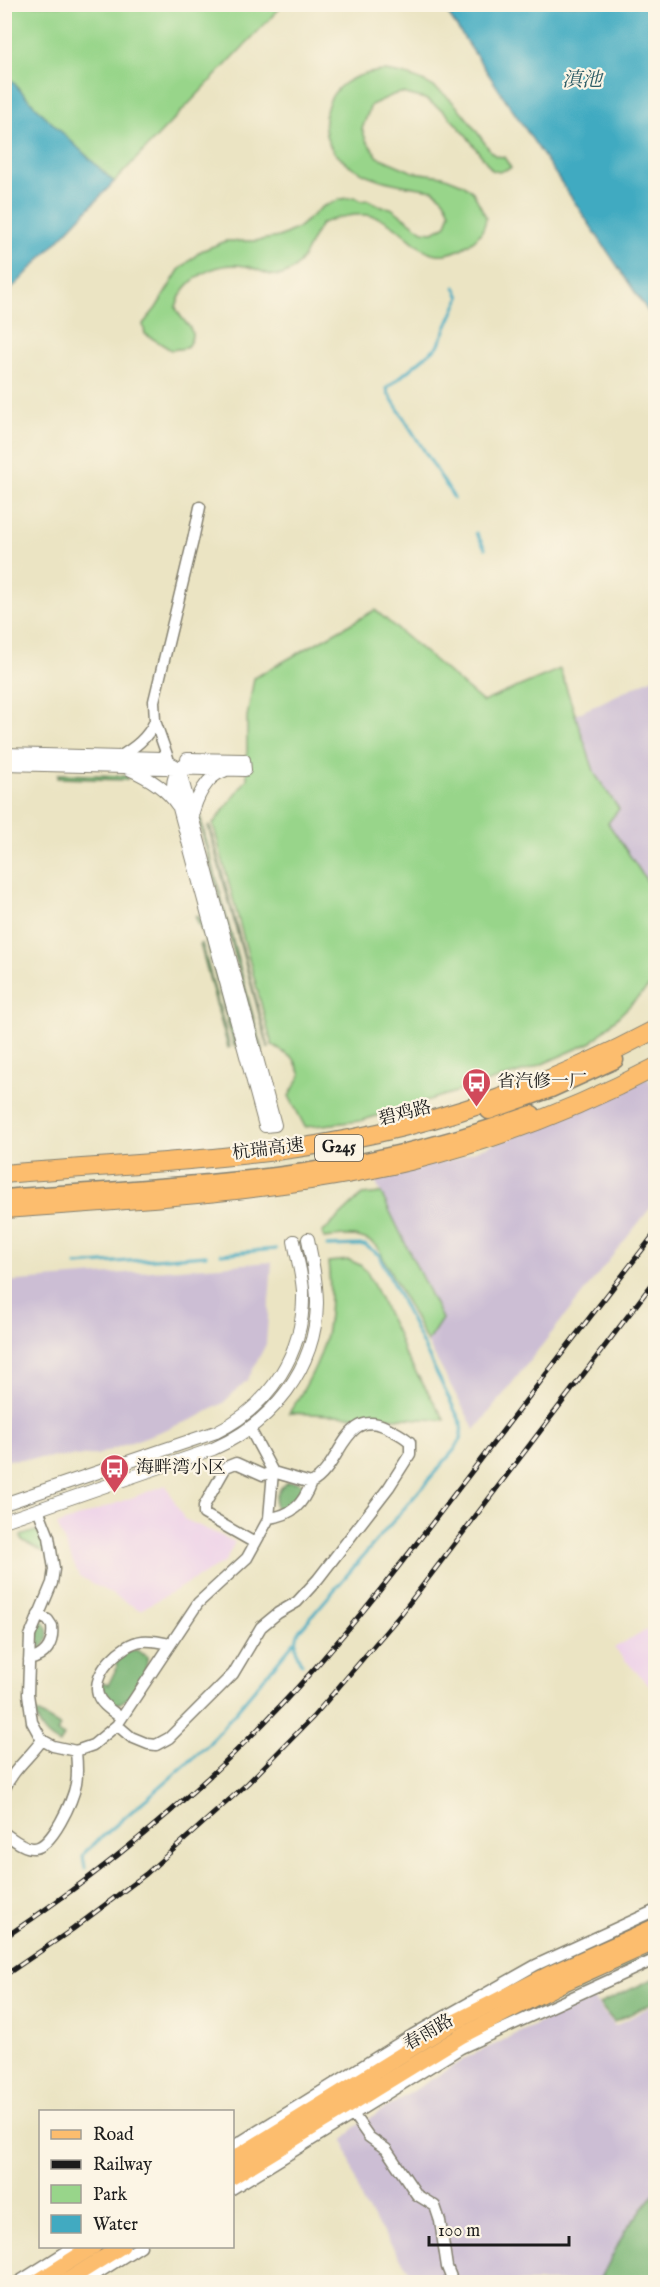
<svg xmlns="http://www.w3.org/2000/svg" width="660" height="2287" font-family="'IM FELL English','Noto Serif SC',serif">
<rect width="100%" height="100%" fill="#fcf5e5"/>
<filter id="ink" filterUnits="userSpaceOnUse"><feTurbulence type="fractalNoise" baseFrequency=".0167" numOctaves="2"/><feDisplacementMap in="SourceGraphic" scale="12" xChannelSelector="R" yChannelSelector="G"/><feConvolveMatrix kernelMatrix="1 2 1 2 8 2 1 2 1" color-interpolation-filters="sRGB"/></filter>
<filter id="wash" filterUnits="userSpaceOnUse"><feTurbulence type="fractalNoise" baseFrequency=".008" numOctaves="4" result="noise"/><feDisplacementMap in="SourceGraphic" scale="24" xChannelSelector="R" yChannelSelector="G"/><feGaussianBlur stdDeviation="1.35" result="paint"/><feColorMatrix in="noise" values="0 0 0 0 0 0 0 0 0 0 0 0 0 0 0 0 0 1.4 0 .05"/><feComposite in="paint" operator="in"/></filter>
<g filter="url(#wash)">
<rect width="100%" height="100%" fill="#ebe4c3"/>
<path fill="#edd0e9" d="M166,1485L184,1519L235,1542L225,1562L140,1610L79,1576L57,1525Z
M655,1627H656L655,1692L614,1648L640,1633Z"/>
<path fill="#ccbed4" d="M655,677V893L608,823L618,808L595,774L575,715Z
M648,1078L655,1094L651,1148L655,1163V1202L475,1430L427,1342L442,1319L373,1177L455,1159L546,1124Z
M272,1262L266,1344L248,1379L223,1403L196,1418L97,1455L5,1460V1282Z
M592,1998L615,2026L655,2004V2192L625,2231L599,2282H417L362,2202L344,2140L355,2127L466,2058Z"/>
<path fill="#98d58a" stroke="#5a7853" stroke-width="1.5" d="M4,5H283L114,182C77,146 38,112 5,73Z
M385,71C442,78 460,107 491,152L496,156L504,157L511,168L499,172L492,170L466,135L444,111L425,99L402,93L395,94L371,105L362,129L366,140L378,157L413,172L443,176L463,184L473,192L486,217C485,231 477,239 466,246C421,274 409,223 372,216C356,212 337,218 322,223C310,238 306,262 289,272C273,282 260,268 245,266C216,261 184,278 176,307C179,323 203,327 186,348L171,350L145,334L143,324L156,308L179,270L201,251L226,241H255L279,237L298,228L322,207L341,199L355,197L361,201L368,200L380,206L391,208L423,231L433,232L446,225L450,212C446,203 442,195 433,190C400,185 363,181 338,156C319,138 321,102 342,85C355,75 369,72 385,71Z
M375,610L483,702L560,669L595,774L619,809L608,823L655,893V964L647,974L653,983L592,1042L531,1069L360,1121L305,1127L289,1096L301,1075L294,1059L272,1045L213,824L247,779V717L254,678Z
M381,1193L442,1319L427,1342L377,1246C357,1232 346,1236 324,1238L322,1233L362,1195Z
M349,1260L360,1265L367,1272L398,1335L404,1353L445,1420L289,1413C324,1360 335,1326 328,1262Z
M35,1531L45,1536L47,1554L22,1540L21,1536Z"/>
<path fill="#7ab676" stroke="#4b6949" stroke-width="1.5" d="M58,774L127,776L128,777L127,780L58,778Z
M197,815L200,816L263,1052L261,1053Z
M208,826H210L269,1048H268Z
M198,915L211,945L237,1047L234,1046L208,946L195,916Z
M202,943L230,1047L228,1048L200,944Z
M287,1482H298L304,1486L305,1492L295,1506L277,1512C272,1502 278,1488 287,1482Z
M40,1622H44C52,1637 48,1643 36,1653L34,1649Z
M136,1650L147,1656C149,1671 131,1703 115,1704L103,1696L101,1687L103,1683L108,1685L118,1665L114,1662L129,1651Z
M34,1711L60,1726L57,1732L64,1736L60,1744C45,1737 39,1727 34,1711Z
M655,1951V1955L506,2024L488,2029L572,1988Z
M655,1978V2002L614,2022L599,2004Z
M655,2192V2282H599L625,2231Z"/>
<path fill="#41aac1" stroke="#2e636e" stroke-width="1.5" d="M442,5H655V322Z
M5,73C38,112 77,146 114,182L5,296Z"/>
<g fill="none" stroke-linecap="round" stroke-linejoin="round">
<path stroke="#41aac1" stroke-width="3" d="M454,498L388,393L387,388L438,346L460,297L455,287
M476,533L485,548
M221,1254L276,1249
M76,1265L206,1255
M302,1664C295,1653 294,1644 299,1631L455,1449C461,1440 462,1433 461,1423L379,1255L365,1245L327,1246
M85,1868L83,1856L86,1851L207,1746L295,1641"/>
</g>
</g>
<g filter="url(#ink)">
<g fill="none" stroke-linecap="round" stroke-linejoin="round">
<defs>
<path id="minor" d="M119,757C134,748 148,738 155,721
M168,758L155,721L154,701L193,540L200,507
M38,1509L49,1537L54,1569L52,1583L30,1636L28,1694L32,1722L42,1740L53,1746L76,1751L93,1745L117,1725L198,1603L247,1558L269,1518L273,1472L250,1429
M269,1518C293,1515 303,1504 311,1483
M29,1660C46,1656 54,1644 52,1626L48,1620L38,1615
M121,1718C114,1712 101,1705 98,1695C91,1673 122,1643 142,1641C151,1640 161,1642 170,1644
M117,1725L131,1737L148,1744L156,1745L169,1738L233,1674L261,1627L278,1613L297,1602L318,1579L389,1487L410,1454V1442C403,1435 395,1432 386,1427C344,1407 341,1468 311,1483L273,1472L263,1475L236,1463L226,1467L204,1506V1514L255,1543
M4,1790C13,1769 30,1757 42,1740
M4,1833C12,1838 24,1849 34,1848C52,1848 73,1800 76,1784C78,1773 77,1762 76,1751
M353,2114L369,2137L386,2149L417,2195L435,2206L440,2221L447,2267L453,2282
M232,2147L412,2035L536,1965L656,1910
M232,2189L461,2048L656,1959
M18,2282L75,2246
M84,2282L141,2246"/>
<path id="tertiary" d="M4,754L161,758
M153,758L172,764L179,768L275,1125L265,1126L173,786C173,772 182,766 193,759
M4,764L245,770L244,760L187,759
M129,769C147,777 166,788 177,805
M192,816C196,799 206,776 224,771
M4,1504L216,1432C270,1406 305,1352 303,1291C302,1275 297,1258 294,1241
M4,1521L213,1449C272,1423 316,1369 317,1303C317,1281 312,1260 308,1239"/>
<path id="primary" d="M232,2160L453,2023L551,1973L656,1926
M232,2177L461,2036L558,1986L656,1942
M37,2282L94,2246
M65,2282L122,2246"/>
<path id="trunk" d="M489,1111L551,1089L615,1060
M4,1198C95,1191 186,1187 276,1176C363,1165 449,1144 532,1114"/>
<path id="motorway" d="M4,1174C99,1166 196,1162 290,1149C418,1131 542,1090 656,1029
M4,1209C140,1199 277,1192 410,1161C495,1140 578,1108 656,1067"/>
</defs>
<use href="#minor" stroke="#848070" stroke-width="13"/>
<use href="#tertiary" stroke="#848070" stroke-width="14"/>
<use href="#primary" stroke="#848070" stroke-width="17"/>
<use href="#trunk" stroke="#848070" stroke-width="19"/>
<use href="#motorway" stroke="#848070" stroke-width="20"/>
<use href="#minor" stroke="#fff" stroke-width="10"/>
<use href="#tertiary" stroke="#fff" stroke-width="12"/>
<use href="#primary" stroke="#fcbd6e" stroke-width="15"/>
<use href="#trunk" stroke="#fcbd6e" stroke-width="16"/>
<use href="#motorway" stroke="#fcbd6e" stroke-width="18"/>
<defs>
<path id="rail" d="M4,1938C104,1871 200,1792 282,1704C349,1633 407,1556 466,1479C529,1396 592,1314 656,1232
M4,1976L73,1929L146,1874L248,1783L313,1717L401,1614L656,1279"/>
</defs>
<use href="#rail" stroke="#1c1c1c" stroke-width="5"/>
<use href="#rail" stroke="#fcf5e5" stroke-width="3" stroke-dasharray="9" stroke-linecap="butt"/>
</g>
</g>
<defs>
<symbol id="bus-pin" viewBox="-11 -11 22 30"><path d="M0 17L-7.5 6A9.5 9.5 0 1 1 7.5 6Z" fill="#d1495b" stroke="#fcf5e5"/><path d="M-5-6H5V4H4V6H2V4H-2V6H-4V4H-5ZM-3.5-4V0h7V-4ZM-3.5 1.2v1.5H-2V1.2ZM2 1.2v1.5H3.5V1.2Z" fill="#fff"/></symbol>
</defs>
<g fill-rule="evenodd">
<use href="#bus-pin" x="460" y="1066" width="33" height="45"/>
<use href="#bus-pin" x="98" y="1452" width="33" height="45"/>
</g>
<g text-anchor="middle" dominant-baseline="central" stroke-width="4.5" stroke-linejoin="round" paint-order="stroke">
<rect fill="#fcf5e5" stroke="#5f5d58" stroke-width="1.5" x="315" y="1135" width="48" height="26" rx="4.5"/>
<g font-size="16" font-weight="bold" fill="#1c1c1c">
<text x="339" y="1148">G245</text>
</g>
<g font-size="18" fill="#1c1c1c" stroke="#fcf5e5" text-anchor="start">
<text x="497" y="1082">省汽修一厂</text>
<text x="136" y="1468">海畔湾小区</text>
</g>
<g font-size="18" fill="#1c1c1c" stroke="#fcf5e5">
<text transform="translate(405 1114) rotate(-14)">碧鸡路</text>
<text transform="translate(268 1150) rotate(-7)">杭瑞高速</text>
<text transform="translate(429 2033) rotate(-30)">春雨路</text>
</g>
<g font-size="20" font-style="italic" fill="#2d5c66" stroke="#fcf5e5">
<text x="582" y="80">滇池</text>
</g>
</g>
<rect width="660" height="2287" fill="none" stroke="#fcf5e5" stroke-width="24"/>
<rect x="39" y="2110" width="195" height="138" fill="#fcf5e5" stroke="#a29e95" stroke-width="1.5"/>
<rect x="51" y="2130" width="30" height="9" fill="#fcbd6e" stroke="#a29e95" stroke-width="1.5"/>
<text x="93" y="2140" font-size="18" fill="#1c1c1c">Road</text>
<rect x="51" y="2160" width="30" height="9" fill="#1c1c1c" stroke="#a29e95" stroke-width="1.5"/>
<text x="93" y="2170" font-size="18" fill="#1c1c1c">Railway</text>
<rect x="51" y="2185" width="30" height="18" fill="#98d58a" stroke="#a29e95" stroke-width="1.5"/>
<text x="93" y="2200" font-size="18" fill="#1c1c1c">Park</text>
<rect x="51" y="2215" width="30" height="18" fill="#41aac1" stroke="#a29e95" stroke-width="1.5"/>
<text x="93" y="2230" font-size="18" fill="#1c1c1c">Water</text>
<path d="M429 2236v9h140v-9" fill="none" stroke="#1c1c1c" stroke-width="3"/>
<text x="438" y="2236" font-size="18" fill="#1c1c1c" stroke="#fcf5e5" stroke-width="4.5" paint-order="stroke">100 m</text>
</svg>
